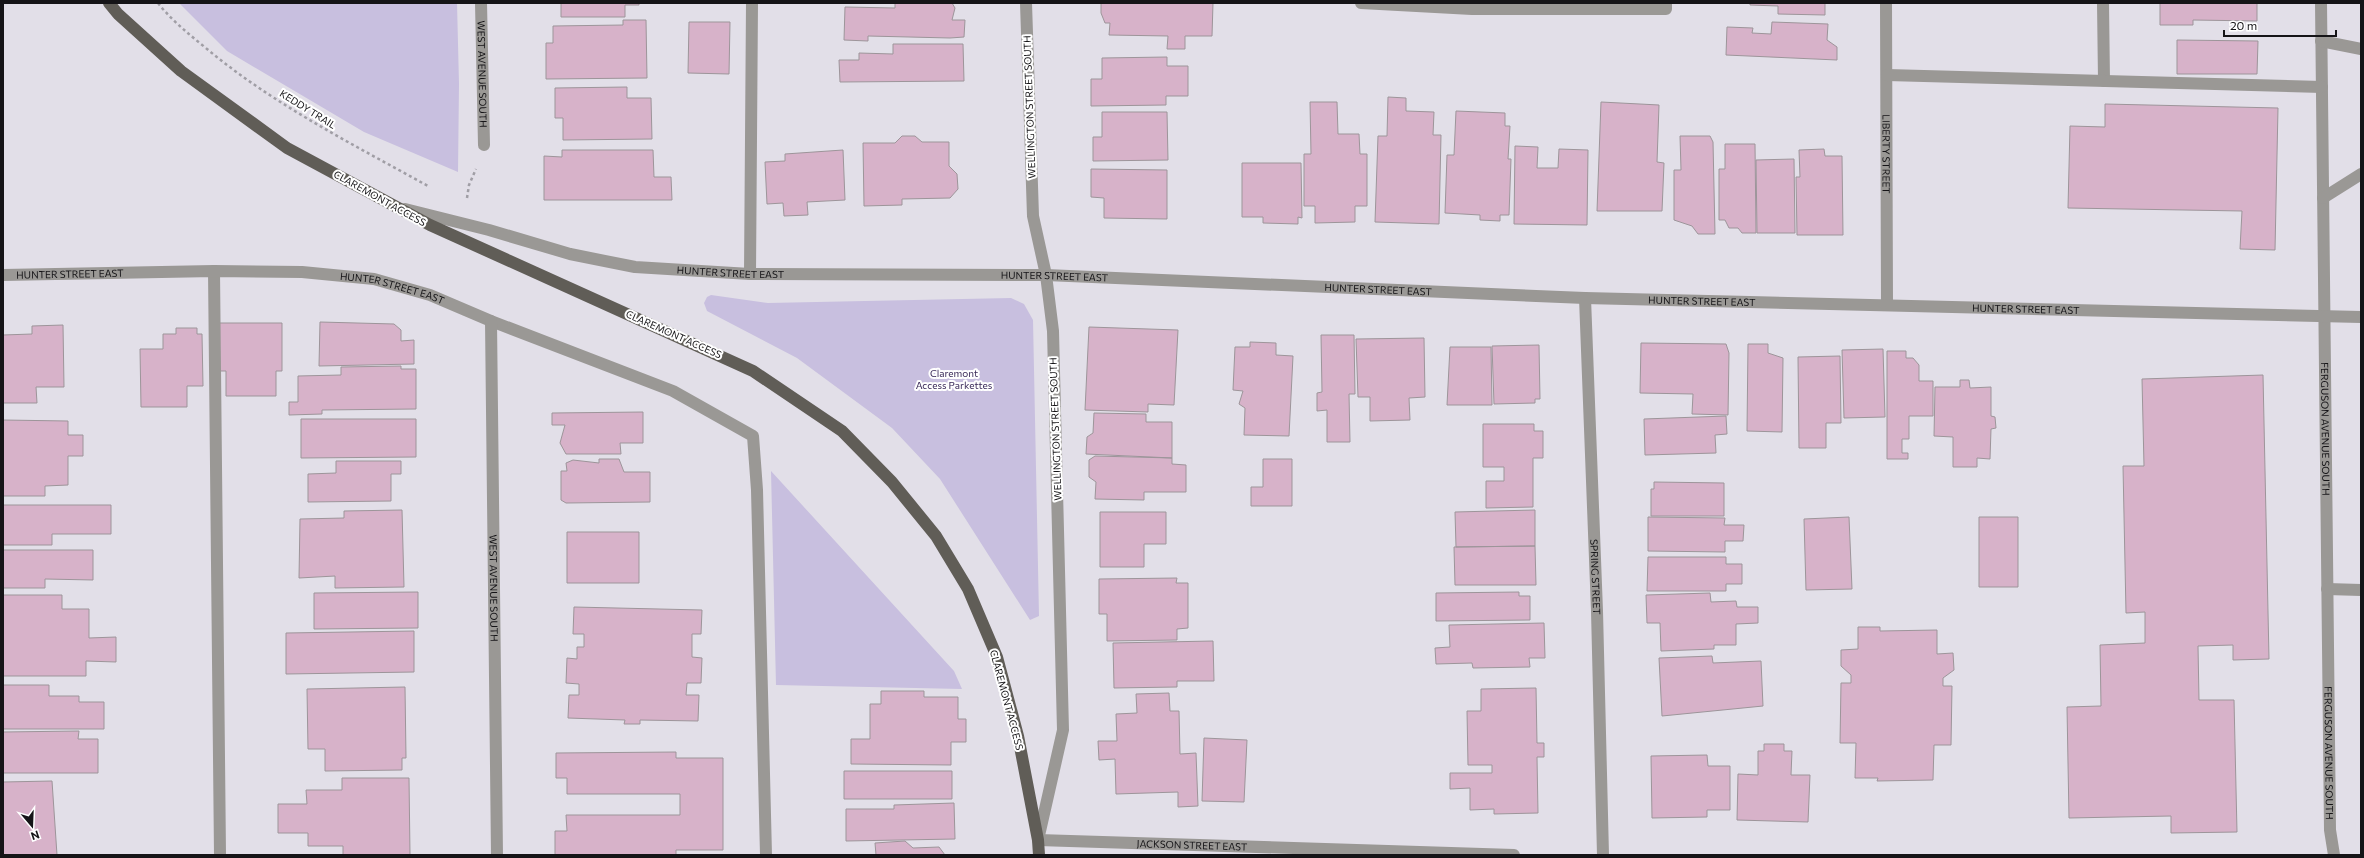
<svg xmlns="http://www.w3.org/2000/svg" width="2364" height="858" font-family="Commissioner,sans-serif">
<rect width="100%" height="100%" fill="#e2dfe8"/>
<path fill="#c8bfdf" d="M179,3H457L459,84L458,172L364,132L227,51Z
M711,295L768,303L1011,298L1024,304L1033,320L1039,616L1030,620L940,479L892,428L797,358L707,311L704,303L707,297Z
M771,471L954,671L962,689L776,685Z"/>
<path fill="#d7b2c9" stroke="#9d959a" d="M561,3H639V5H625V17H561Z
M895,3H952L955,8L952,20H965L964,37L950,38L868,36V41L844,40L845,7L895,8Z
M1101,3H1213L1212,36H1185V49H1167L1168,36L1109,35L1110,23H1105L1101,13Z
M1750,3H1825V15L1778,14V6L1750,5Z
M2160,3H2257V21L2193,20V25H2160Z
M623,20H646L647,78L546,79V43H553V26L623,25Z
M689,22H730L729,74L688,73Z
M1772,22L1828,24L1827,40L1837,47V60L1726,55L1727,27L1753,28L1752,33L1771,34Z
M2177,40L2258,41L2257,74H2177Z
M893,44H963L964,81L840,82L839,60H859V53L893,54Z
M1167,57V66H1188V96H1166V105L1091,106V79H1102V58Z
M627,87V98H651L652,139L563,140V118H555V88Z
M1388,97L1406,98V111L1434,112L1433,135H1441L1439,224L1375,222L1378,136H1387Z
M1310,102H1337L1338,134H1359L1360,154H1367V206H1355V222L1315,223V206H1304V154H1311Z
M1601,102L1659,105L1657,162L1664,163L1662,211H1597Z
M2105,104L2278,108L2275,250L2240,249L2242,211L2068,208L2070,126L2105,127Z
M1456,111L1505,113V126H1510L1508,159H1511L1509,215H1500V221L1480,220V215L1445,213L1447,155H1454Z
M1102,112H1167L1168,160L1093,161V137H1102Z
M902,136H915L922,142H949V166L957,174L958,189L950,198L902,199V205L864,206L863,143H895Z
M1680,136H1710L1713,142L1715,234H1698L1692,226L1674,220V170H1681Z
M1725,144H1755L1756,233H1742L1738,228H1729L1725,220H1719V169H1725Z
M1515,146L1538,147L1537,168H1558L1559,149L1588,150L1587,225L1514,224Z
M1824,149L1825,156H1842L1843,235H1797L1796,177H1800L1799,150Z
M562,150H653L654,177H671L672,200H544V156L562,157Z
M843,150L845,200L807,202L808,215L784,216L783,203L767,204L765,162L785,161V154Z
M1794,159L1795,233H1757L1756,160Z
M1242,163H1301L1302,218L1298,217V224L1263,223V217H1242Z
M1091,169L1167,170V219L1104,218V198L1091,197Z
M320,322L394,324L401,330V341L414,340V364L319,366Z
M219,323H282V371H276V396H226V371H219Z
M63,325L64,387H36L37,403H3V335L32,334V326Z
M1089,327L1178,330L1174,405L1148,404V412L1085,410Z
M176,328H197V334H202L203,386H187V407H141L140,349H163V334H176Z
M1321,335H1354L1355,394H1349L1350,442H1327V410L1317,411V393L1322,392Z
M1424,338L1425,397L1409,398L1410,420L1370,421V397H1358L1356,339Z
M1250,342L1276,343V355L1293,356L1289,436L1244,435L1245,408L1239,404L1243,391L1233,390L1235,347H1250Z
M1641,343L1726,344L1729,353L1728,415L1692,414L1693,394L1640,393Z
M1748,344H1768V353L1783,358L1782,432L1747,431Z
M1539,345L1540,399H1535V403L1494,404L1492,346Z
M1450,347H1491L1492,405H1447Z
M1883,349L1885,417L1844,418L1842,350Z
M1887,351H1906V358H1913L1919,365V381H1933V416H1909V439H1902V453H1908V459H1887Z
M1840,356L1841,423H1826V448H1799L1798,357Z
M401,366V369H416V409L322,410V414L289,415V402H298V376L341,375V367Z
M2263,375L2269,659L2233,660V645L2198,646L2199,700H2234L2237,832L2171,833V816L2069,818L2067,707L2101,706L2100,645L2145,643V612L2126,613L2123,466H2144L2142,379Z
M1960,380H1969L1970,388L1991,387V416L1995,417L1996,428L1991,429L1990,459L1977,458V467H1953V437L1934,436L1935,387H1960Z
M643,412V443H620L621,454H566L560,443L565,425H552V413Z
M1094,413L1146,414V422H1172V458L1086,454L1087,437L1093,433Z
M1726,416L1727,434L1715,435L1716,453L1645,455L1644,419Z
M301,419H416V457L301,458Z
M3,420L68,421V435H83V456H68V485L45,486V496H3Z
M1483,424H1534V431H1543V458H1533V507L1486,508V481H1504V467H1483Z
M1095,456L1172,458V464L1186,465V492H1144V500L1095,499L1096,482L1089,477V460Z
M599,459H619L624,472H650V502L566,503L561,500V471H567L566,463L573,460L599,463Z
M1263,459H1292V506H1251V487H1263Z
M336,461H401V474H391V501L308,502V474L336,473Z
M1654,482L1724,483V516H1651V489H1654Z
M3,505H111V534H52V545H3Z
M402,510L404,587L335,588V576L299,578L300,519L344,518V511Z
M1535,510V546L1456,547L1455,512Z
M1100,512H1166V544H1144V567H1100Z
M1648,517L1725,518L1724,525H1744L1743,541H1725V552L1648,551Z
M1849,517L1852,589L1806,590L1804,519Z
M1979,517H2018V587H1979Z
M567,532H639V583H567Z
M1535,546L1536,585H1455L1454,547Z
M3,550H93V580L45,579V588H3Z
M1648,557H1726V564H1742V584H1726V591H1647Z
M1177,578L1176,583H1188V628L1177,629V640L1107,641V614H1099V579Z
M418,592V628L314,629V593Z
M1519,592V596H1530V620L1436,621V593Z
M1710,593L1711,602L1736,601L1737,607H1758V623L1736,624V645H1714V649L1661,651L1660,623H1647L1646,595Z
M3,595H62V609H89V638L116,637V662L86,661V676H3Z
M574,607L702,610L701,634H692V657L702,658L701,683H687L686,695H699L698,721L640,720V724H624L625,720L568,718L569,695H579V684L566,683L567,658L577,659V647H584V634H573Z
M1544,623L1545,658H1529L1530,667L1473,668L1472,663L1436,664L1435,648L1450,647L1449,625Z
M1858,627H1880V631L1937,630V654L1953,653L1954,670L1943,678V686H1952L1951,745H1934L1933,780L1877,781L1878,778H1855L1856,743H1840L1841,683H1851V675L1841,666V650L1858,649Z
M414,631V672L286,674V633Z
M1213,641L1214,681H1177V687L1114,688L1113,643Z
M1712,656L1713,663L1761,661L1763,706L1662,716L1659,658Z
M3,685H49V696H79V702H104V729H3Z
M405,687L406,758H402V770L325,771V749H308L307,689Z
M1536,688L1537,743H1544V757H1537L1538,813L1494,814V809L1470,810V788L1450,789V773H1492V765H1468L1467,711H1481V689Z
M881,691H924V697H958V719H966V742H951V765L851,764V739H870V704H881Z
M1169,693L1170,711H1179L1180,754L1196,753L1198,806L1178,807V792L1116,794L1115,759L1099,760L1098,741H1117L1116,714L1137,713L1136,694Z
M79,731L78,739H98V773H3V732Z
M1204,738L1247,740L1244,802L1202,801Z
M1764,744H1784V751H1792L1791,775H1810L1808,822L1737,820L1738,774L1758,775V751H1764Z
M676,752V758H723V850H676V855H555V831H567L566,815H680V794H567V778H556V753Z
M1707,755L1708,766H1730V810H1707V817L1652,818L1651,756Z
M844,771H952V799H844Z
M342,778H409L410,855H343V846H308V833H278V804H307L306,790H342Z
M52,781L57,855H3V782Z
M954,803L955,839L846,841V809H894V805Z
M905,841L913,848L939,847L945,855H876L875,843Z"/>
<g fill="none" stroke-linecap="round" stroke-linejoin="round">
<path stroke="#a09ea5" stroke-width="2.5" stroke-dasharray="3 3" stroke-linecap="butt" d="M158,3C172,21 189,34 207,49C273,104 352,144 428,186
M467,198L469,185L476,169"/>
<g stroke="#9a9895" stroke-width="12">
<path id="s1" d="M481,3L484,145"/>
<path id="s2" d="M1026,3L1033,216L1046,275L1053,331L1063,730L1038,840L1514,855"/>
<path d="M1361,3L1472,9H1666V3"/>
<path id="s3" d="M1886,3L1887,305"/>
<path d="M2103,3L2104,81"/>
<path id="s4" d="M2321,3L2330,830L2334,855"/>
<path d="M2321,41L2361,49"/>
<path d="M1887,75L2322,87"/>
<path d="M2323,198L2361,174"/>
<path id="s5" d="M405,209L489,230L570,254L635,267L750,274L1046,275L1585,298L2361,317"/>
<path d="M214,271L220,855"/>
<path d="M750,274L752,3"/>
<path id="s6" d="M3,275L214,271L302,272L374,279L430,295L491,321L673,391L753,436L757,490L766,855"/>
<path id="s7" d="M1585,298L1597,611L1603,855"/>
<path id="s8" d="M491,321L497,855"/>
<path d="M2327,589L2361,590"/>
</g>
<path stroke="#605d57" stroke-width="12" d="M109,3L118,14L181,71L287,148L430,225L753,371L842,431L892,482L936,536L968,589L997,657L1018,736L1038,840L1039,855"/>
</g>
<g text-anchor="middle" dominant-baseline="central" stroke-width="4" stroke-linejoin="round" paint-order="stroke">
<g font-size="10" fill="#151417" stroke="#fff">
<text stroke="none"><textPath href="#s1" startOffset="71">WEST AVENUE SOUTH</textPath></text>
<text transform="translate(1029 107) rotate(-92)">WELLINGTON STREET SOUTH</text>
<text transform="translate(308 109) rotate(32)">KEDDY TRAIL</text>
<text stroke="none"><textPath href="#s3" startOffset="151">LIBERTY STREET</textPath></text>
<text transform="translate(380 198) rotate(29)">CLAREMONT ACCESS</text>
<text stroke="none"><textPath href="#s5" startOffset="333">HUNTER STREET EAST</textPath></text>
<text stroke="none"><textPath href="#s6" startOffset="67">HUNTER STREET EAST</textPath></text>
<text stroke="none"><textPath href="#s5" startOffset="657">HUNTER STREET EAST</textPath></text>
<text stroke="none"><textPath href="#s6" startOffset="391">HUNTER STREET EAST</textPath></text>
<text stroke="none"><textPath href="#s5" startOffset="981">HUNTER STREET EAST</textPath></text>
<text stroke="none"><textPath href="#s5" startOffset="1305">HUNTER STREET EAST</textPath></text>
<text stroke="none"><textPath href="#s5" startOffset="1629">HUNTER STREET EAST</textPath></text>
<text transform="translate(674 334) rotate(24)">CLAREMONT ACCESS</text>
<text transform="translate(1055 429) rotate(-92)">WELLINGTON STREET SOUTH</text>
<text stroke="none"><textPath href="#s4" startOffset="426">FERGUSON AVENUE SOUTH</textPath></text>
<text stroke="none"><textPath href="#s7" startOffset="279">SPRING STREET</textPath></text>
<text stroke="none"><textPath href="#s8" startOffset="267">WEST AVENUE SOUTH</textPath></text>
<text transform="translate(1007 700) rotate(75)">CLAREMONT ACCESS</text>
<text stroke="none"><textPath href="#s4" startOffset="750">FERGUSON AVENUE SOUTH</textPath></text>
<text stroke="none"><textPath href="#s2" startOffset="996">JACKSON STREET EAST</textPath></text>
</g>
<g font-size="10" fill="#382857" stroke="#fff">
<text x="954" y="373">Claremont<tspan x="954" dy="12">Access Parkettes</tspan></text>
</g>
</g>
<rect width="2364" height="858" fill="none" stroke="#151417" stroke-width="8"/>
<g transform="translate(32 826) rotate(161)" stroke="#ffffff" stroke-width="3" paint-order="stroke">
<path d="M0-3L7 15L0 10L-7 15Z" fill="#151417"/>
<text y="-6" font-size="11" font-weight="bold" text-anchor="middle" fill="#151417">N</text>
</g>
<path d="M2224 30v6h112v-6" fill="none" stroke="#151417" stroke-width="2"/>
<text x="2230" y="30" font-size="12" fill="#151417" stroke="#ffffff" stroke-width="3" paint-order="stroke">20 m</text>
</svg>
